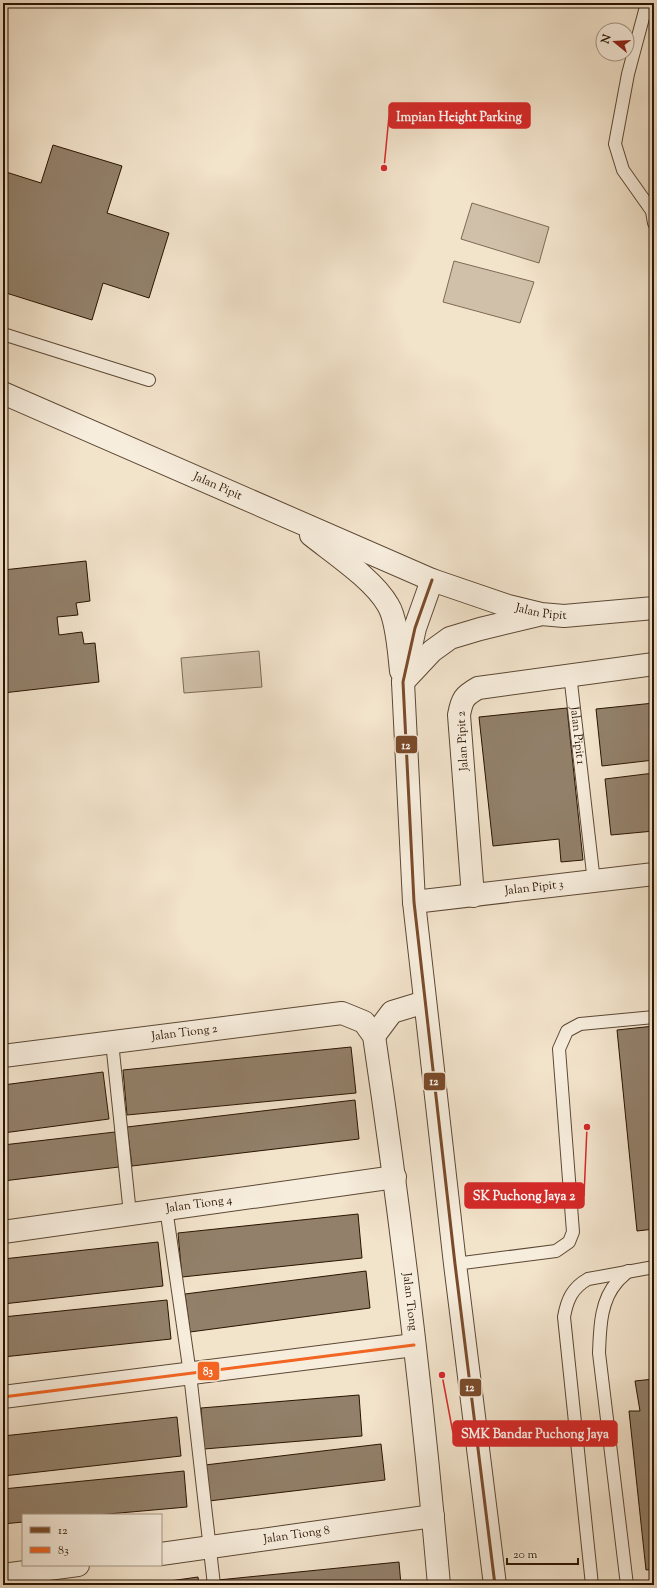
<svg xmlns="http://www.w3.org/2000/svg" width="657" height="1588" font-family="'Sorts Mill Goudy',serif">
<rect width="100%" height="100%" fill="#f2e3cb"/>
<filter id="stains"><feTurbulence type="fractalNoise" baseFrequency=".005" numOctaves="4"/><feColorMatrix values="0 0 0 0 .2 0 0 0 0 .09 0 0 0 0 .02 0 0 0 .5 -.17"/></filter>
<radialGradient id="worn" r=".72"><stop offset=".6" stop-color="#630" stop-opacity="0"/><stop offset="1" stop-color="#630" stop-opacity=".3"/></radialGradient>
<path fill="#d0c0a9" stroke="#7d6a55" d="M472,203L549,227L539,263L461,239Z
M454,261L534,282L520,323L443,302Z
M259,651L262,687L184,693L181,658Z"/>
<path fill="#92806a" stroke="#2a1401" d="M53,145L122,166L107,213L169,233L149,298L103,283L92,320L3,292V171L41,183Z
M86,561L90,601L76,603L78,615L57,617L59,635L82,632L84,644L95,643L99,682L3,693V570Z
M654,703V760L602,766L596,709Z
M567,708L583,860L561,862L559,839L493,846L479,717Z
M654,773V831L611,835L605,779Z
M654,1026V1229L637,1231L617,1030Z
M351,1047L356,1093L127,1115L123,1070Z
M103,1072L109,1119L3,1133V1085Z
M355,1100L359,1139L132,1166L127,1127Z
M115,1132L119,1167L3,1181V1145Z
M358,1214L362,1258L182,1277L178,1233Z
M158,1242L163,1286L3,1304V1259Z
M366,1271L370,1308L190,1332L185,1294Z
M167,1300L171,1339L3,1357V1317Z
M654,1379V1569L646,1570L629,1411H640L635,1381Z
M359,1395L362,1436L204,1449L201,1408Z
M177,1417L181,1456L3,1476V1436Z
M381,1444L385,1480L209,1501L205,1465Z
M184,1471L187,1507L97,1515H23V1522L3,1524V1489Z
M399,1562L401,1585H218V1580Z
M198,1577L199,1585H141Z"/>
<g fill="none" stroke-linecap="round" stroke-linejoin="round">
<defs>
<g id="lane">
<path d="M647,3L628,74L615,144L623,170L652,211L654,223"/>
<path d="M3,334L149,380"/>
<path id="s1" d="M570,674L594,882"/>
<path d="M112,1042L130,1214"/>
<path d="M166,1208L190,1374L214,1585"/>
<path d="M455,1264L556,1251L569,1242L573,1232L559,1049L567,1031L580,1024L654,1017"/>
<path d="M592,1585L564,1317C567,1300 572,1288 588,1279L654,1267"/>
<path d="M627,1585L599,1353C600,1329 600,1301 617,1282C620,1278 625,1275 628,1271"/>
</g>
<g id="street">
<path id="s2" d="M3,393L432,580L508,606L541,614L564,616L654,608"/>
<path d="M311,535C335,554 374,580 388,605C397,619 399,653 401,671"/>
<path d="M432,580L415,628L403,682L414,902L455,1264L495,1585"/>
<path d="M403,682L432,651L450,638L480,629L538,615"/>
<path d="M473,896L459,715C462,699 464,696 478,688L654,664"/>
<path id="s3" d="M414,902L654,874"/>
<path d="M374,1036L392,1012L425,1002"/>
<path id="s4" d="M3,1056L342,1013L364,1022L374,1036C401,1218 423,1401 439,1585"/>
<path id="s5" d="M3,1232L395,1177"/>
<path d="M3,1397L414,1345"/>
<path id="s6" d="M161,1554L433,1516"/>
<path d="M3,1575L78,1565"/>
</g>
</defs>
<use href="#lane" stroke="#5c4834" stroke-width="14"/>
<use href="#street" stroke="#5c4834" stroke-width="24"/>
<use href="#lane" stroke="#f7eddd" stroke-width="12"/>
<use href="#street" stroke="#f7eddd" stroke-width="22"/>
<defs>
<path id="bus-1" d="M432,580L415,628L403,682L414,902L455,1264L495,1585"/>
<path id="bus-2" d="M3,1397L414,1345"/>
</defs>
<use href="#bus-1" stroke="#f7eddd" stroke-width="6"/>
<use href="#bus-2" stroke="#f7eddd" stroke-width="6"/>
<use href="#bus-1" stroke="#7a4b2a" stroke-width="3"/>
<use href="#bus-2" stroke="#f26522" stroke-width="3"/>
</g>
<g text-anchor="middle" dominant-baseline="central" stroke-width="3.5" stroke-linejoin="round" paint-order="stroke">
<g font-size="12" fill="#2a1401" stroke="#f7eddd">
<text stroke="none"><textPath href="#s2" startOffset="234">Jalan Pipit</textPath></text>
<text stroke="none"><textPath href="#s2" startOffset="582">Jalan Pipit</textPath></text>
<text stroke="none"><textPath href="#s1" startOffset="62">Jalan Pipit 1</textPath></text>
<text transform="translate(463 741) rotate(-93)">Jalan Pipit 2</text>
<text stroke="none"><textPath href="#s3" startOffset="121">Jalan Pipit 3</textPath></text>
<text stroke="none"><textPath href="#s4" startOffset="183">Jalan Tiong 2</textPath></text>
<text stroke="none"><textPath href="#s5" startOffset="198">Jalan Tiong 4</textPath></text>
<text stroke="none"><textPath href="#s4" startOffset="651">Jalan Tiong</textPath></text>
<text stroke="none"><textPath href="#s6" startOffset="137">Jalan Tiong 8</textPath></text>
</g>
</g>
<path fill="none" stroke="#d62828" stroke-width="1.5" d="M384 168L389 116M587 1127L584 1196M442 1375L453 1433"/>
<g fill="#d62828" stroke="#f7eddd" stroke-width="1.5">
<circle cx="384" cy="168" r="4"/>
<circle cx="587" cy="1127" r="4"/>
<circle cx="442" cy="1375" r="4"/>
</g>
<g fill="#d62828" stroke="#d62828" stroke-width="1.5">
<rect x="389" y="103" width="141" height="25" rx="4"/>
<rect x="465" y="1183" width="119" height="25" rx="4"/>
<rect x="453" y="1421" width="164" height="25" rx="4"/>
</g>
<g font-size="13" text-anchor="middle" font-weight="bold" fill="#fff">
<text x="459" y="121">Impian Height Parking</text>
<text x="524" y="1200">SK Puchong Jaya 2</text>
<text x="535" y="1438">SMK Bandar Puchong Jaya</text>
</g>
<g stroke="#f7eddd" stroke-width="1.5">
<rect x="395" y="735" width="23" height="19" rx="4" fill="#7a4b2a"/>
<rect x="423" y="1072" width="23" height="19" rx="4" fill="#7a4b2a"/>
<rect x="197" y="1361" width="23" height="20" rx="4" fill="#f26522"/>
<rect x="459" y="1378" width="23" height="19" rx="4" fill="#7a4b2a"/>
</g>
<g font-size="11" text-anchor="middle" font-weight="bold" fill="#fff">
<text x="406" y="749">12</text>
<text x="434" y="1085">12</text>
<text x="208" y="1375">83</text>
<text x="470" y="1391">12</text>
</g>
<rect width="657" height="1588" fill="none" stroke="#f2e3cb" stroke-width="16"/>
<rect x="4" y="4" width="649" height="1580" fill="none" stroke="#2a1401" stroke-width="2"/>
<rect x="8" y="8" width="641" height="1572" fill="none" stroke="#2a1401"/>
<rect x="22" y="1514" width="140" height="52" fill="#f7eddd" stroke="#a59685"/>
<rect x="30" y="1527" width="20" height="6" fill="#7a4b2a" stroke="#a59685"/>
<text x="58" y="1534" font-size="12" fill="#2a1401">12</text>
<rect x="30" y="1547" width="20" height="6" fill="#f26522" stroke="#a59685"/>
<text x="58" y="1554" font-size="12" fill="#2a1401">83</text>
<g transform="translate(615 42) rotate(288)"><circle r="19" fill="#f7eddd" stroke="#a59685"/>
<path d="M0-3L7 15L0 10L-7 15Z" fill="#8f2418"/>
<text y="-6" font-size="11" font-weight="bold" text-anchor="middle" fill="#2a1401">N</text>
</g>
<path d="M507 1558v6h71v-6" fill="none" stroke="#2a1401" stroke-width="2"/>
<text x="513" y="1558" font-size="12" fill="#2a1401" stroke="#f7eddd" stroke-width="3" paint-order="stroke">20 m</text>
<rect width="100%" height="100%" filter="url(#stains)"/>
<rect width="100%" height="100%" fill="url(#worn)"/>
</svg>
